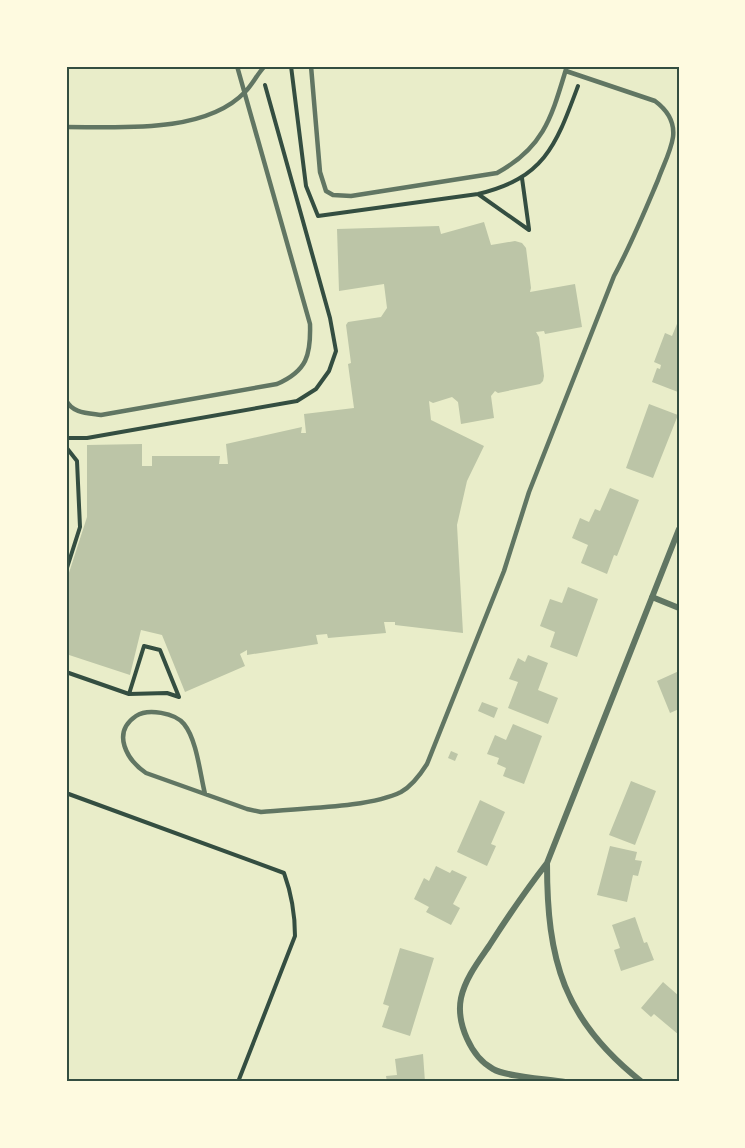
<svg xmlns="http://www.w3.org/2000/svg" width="745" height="1148" font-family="Jost,sans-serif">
<rect width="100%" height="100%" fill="#e9edc9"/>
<path fill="#bcc5a7" d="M484,222L491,245L515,241L522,243L526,248L531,288L530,292L575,284L582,327L545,334L544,331L536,332L539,337L544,376L543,381L540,384L498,393L495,391L491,396L494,418L461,424L458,402L452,397L433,403L429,401L431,420L484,446L467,481L457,525L463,633L395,625V622H384L386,633L328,638L327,634L316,635L318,644L247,655V650L240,654L245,666L185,692L162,635L141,630L130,675L66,654V582L87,517V445L142,444V466H152V456H220L219,464H228L226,444L302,427L301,433H306L304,414L354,408L348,364L351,363L346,325L348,322L381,317L387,308L384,284L339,291L337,229L439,226L441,234Z
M679,319V388L678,392L652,382L657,368L660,369L661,365L654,362L665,333L672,336Z
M649,404L678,415L653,478L626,468Z
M610,488L639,500L617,556L614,555L607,574L581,563L588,545L572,538L580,518L589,522L595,509L600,511Z
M568,587L598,599L577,657L550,647L555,632L540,626L550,599L562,603Z
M528,655L548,663L538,690L558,698L548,724L508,708L518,682L509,679L518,658L525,662Z
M679,671V709L670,713L657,681Z
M482,702L498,708L494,718L478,711Z
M513,724L542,736L524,784L503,776L506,768L497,764L499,758L487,754L495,735L506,740Z
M451,751L458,754L455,761L448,758Z
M631,781L656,791L635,845L609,835Z
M480,800L505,812L491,844L496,846L487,866L457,852Z
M610,846L637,852L635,860L642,861L638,876L633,875L627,902L597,895Z
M436,866L450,873L452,870L467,877L453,904L460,908L451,925L426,912L429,907L414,899L424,878L429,881Z
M635,917L644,943L647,942L654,960L621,971L614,950L620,948L612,925Z
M400,948L434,958L410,1036L382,1027L389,1006L383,1004Z
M663,982L679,996V1035L654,1014L651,1017L641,1008Z
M423,1054L425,1082H387L386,1076L397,1075L395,1059Z"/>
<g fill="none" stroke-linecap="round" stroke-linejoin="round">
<path stroke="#344e41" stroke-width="4" d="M291,66L306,186L318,216L478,194C545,178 556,145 578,86
M522,178L529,229
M478,194L529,230
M66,438H87L297,401L316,389L329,371L336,351L330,318L265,85
M66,447L77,461L80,527L66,571
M66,672L129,694L167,693L179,697L160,650L144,646L129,694
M66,793L284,873C292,895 295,913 295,936L238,1082"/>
<path stroke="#617663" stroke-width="4.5" d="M311,66L320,172L326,191L333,195L351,196L497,173C545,147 552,115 567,66
M66,127C119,127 205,134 245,92C253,84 257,74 265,66
M66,400C72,413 87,413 101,415L277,384C307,371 311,355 310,324L237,66
M205,794C200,774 197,740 184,724C175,713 148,708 136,716C111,733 127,760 146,773L247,809L261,812C299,808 369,808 401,792C412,786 420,775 427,764L504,571L529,492L614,276C631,245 644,213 658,180C663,166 671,151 673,137C675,121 667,110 655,101L566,71"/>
<path stroke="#617663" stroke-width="6" d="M652,597L679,608
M547,863C526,890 507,918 489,946C478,962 465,979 461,998C456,1023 471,1057 493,1069C507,1077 547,1079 565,1082
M642,1082C563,1020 547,960 547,863L679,529"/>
</g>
<rect width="745" height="1148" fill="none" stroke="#fefae0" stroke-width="135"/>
<rect x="68" y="68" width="610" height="1012" fill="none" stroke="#344e41" stroke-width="2"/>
</svg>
